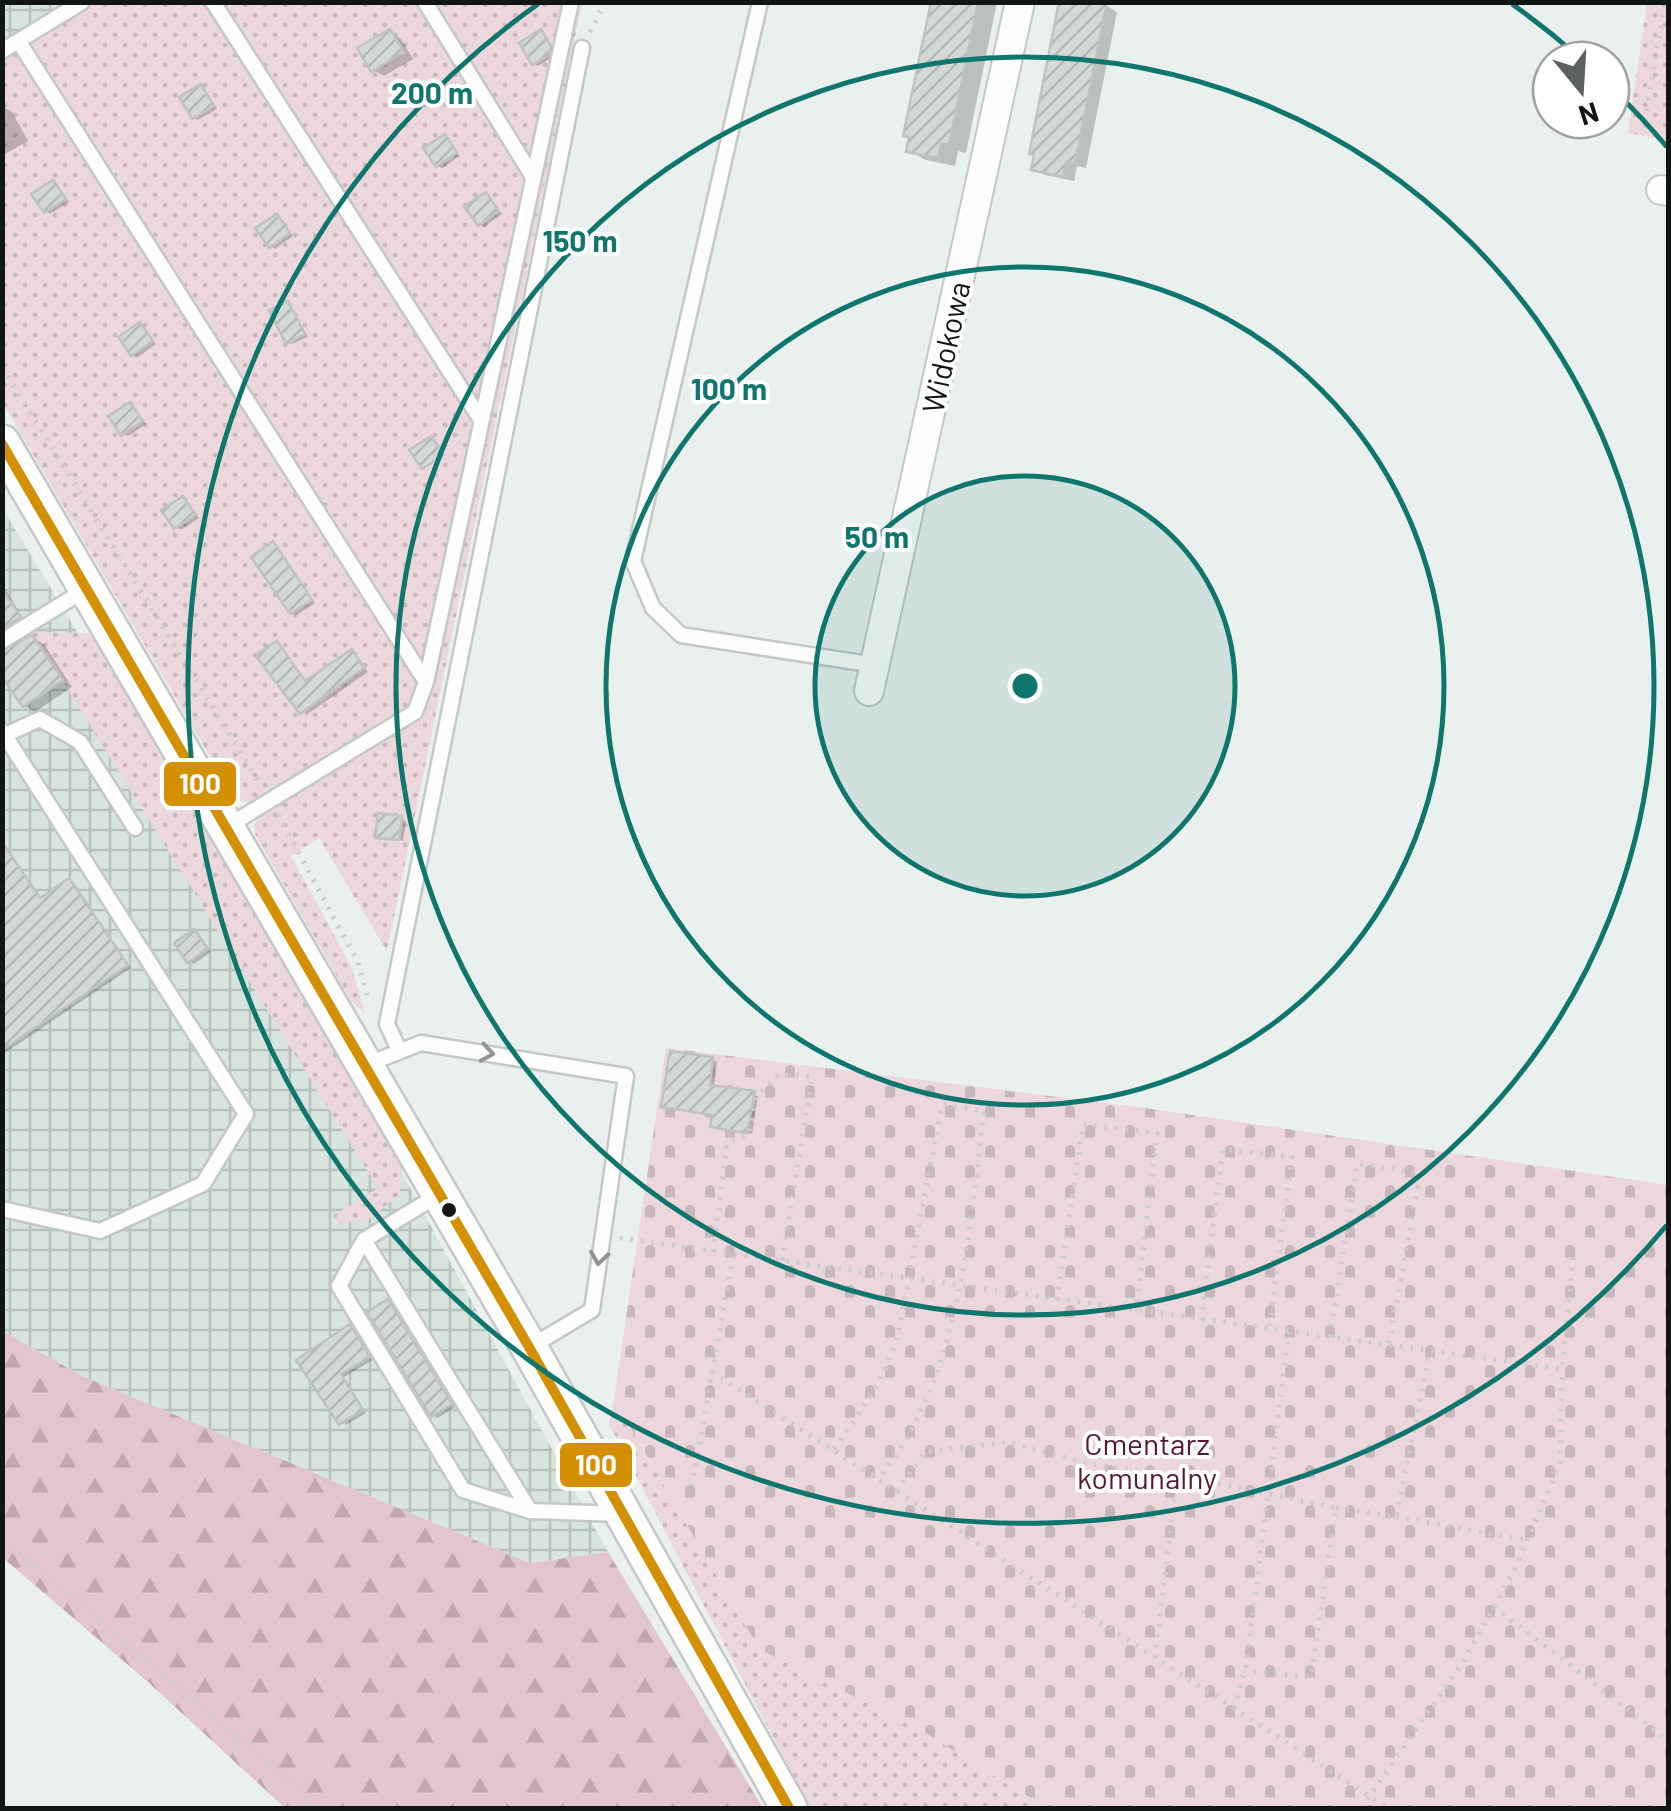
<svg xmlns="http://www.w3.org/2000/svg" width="1671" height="1811" font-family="Barlow,sans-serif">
<defs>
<pattern id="industrial-grid" width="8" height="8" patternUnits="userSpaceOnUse" patternTransform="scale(2.5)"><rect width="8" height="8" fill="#d8e4de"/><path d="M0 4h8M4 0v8" fill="none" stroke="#b8c3be"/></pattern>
<pattern id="green-dots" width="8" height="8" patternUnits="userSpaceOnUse" patternTransform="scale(2.5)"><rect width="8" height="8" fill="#ebd7dc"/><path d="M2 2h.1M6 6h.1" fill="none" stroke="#c8b8bc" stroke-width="1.8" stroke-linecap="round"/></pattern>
<pattern id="forest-firs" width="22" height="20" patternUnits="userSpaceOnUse" patternTransform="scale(2.5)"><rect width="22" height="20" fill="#e2c5cd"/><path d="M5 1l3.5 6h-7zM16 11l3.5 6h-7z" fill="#c1a8af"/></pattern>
<pattern id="cemetery-stones" width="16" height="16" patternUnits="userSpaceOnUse" patternTransform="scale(2.5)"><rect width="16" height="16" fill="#ebd7dc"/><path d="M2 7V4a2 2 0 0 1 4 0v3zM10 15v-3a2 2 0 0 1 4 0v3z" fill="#c8b8bc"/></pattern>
<pattern id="building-hatch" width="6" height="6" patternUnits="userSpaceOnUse" patternTransform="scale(2.5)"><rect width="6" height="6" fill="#d4d9d6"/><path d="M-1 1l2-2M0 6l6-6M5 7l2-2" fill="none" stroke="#b5b9b7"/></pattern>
</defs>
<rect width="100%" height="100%" fill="#eaf0ed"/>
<path fill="url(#industrial-grid)" d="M3,2L90,3L3,56Z
M3,509L391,1153L608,1552L530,1563L82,1376L3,1331Z"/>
<path fill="url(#green-dots)" d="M90,3H582L387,951L319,838L291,856L351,966L365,1014L351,1001L255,834L254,824L260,817L252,803L235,799L3,403V56Z
M1647,3H1668V141L1628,133Z
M32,632L85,633L98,639L402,1167L400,1194L371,1218L338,1224L334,1215L378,1188Z
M614,1399L759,1649L919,1729L1046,1808H810L609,1424Z"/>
<path fill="url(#forest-firs)" d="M3,1331L82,1376L530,1563L608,1552L763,1808H285L148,1682L3,1558Z"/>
<path fill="url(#cemetery-stones)" d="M666,1048L1145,1108L1668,1185V1808H1046L919,1729L759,1649L614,1399Z"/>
<path fill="#0003" d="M932,2H997L966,153L958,151L955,166L926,160L909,151Z
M1105,5L1117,12L1086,168L1077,166L1074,181L1045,175L1034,169Z
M390,32L401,39L413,59L384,76L373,70Z
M541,32L554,51L553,57L538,66L533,63Z
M201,87L217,109L198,120L193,117Z
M2,106L12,112L28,141L3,155Z
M445,137L460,156L442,168L437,166Z
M53,183L69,202L50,214L46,211Z
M486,195L502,214L484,227L479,224Z
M277,217L293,236L275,249L270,246Z
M288,304L308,337L292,344L288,342Z
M140,325L156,344L138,357L133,354Z
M130,405L146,424L128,436L123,434Z
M183,499L199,518L181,530L176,527Z
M273,544L315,603L297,615L292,612Z
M6,590L24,620L6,631L2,593Z
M33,638L44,644L72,687L35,712L24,705Z
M277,644L307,683L352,652L368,672L306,715Z
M401,819L406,821L403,841L378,836Z
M2,841L42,899L70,880L74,883L131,968L2,1055Z
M195,932L211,952L194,964L189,961Z
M712,1060L717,1062L714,1088L758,1096L752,1134L718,1128L713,1126L715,1115L664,1106Z
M388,1302L455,1407L438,1418L433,1415Z
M350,1327L373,1360L344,1377L366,1413L346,1425L300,1360Z"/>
<path fill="url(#building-hatch)" stroke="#bfc3c1" stroke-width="2.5" d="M931,2H978L949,145L941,143L938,158L906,152L909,137L903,136Z
M1059,2H1107L1075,163L1066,162L1063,177L1031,170L1034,155L1029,154Z
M390,29L404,52L371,72L357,48Z
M541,29L551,46L549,54L532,65L519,43Z
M201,84L214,106L192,119L179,97Z
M445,134L457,153L436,167L423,148Z
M53,180L66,199L44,213L31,194Z
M486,192L499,211L478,226L464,206Z
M277,214L290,233L269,248L255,228Z
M288,301L305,334L286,344L269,310Z
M140,322L153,341L131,356L118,337Z
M130,402L143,421L121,436L108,416Z
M431,436L444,455L422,469L409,450Z
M183,496L196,515L174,529L161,510Z
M273,541L312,600L290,614L251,557Z
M2,590L21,617L2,628Z
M32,635L63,680L23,707L2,677V651Z
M277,641L305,681L352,649L364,668L300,714L255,655Z
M378,813L402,816L399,840L375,838Z
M2,842L40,898L69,878L128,965L2,1050Z
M194,929L208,949L187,963L174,943Z
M670,1051L713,1057L710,1085L755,1091L747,1133L710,1127L712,1115L661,1107Z
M388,1299L452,1404L431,1417L367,1312Z
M350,1324L370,1357L341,1374L363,1410L339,1425L296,1360Z"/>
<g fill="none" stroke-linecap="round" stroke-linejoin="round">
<defs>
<path id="service" d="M213,2L481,420
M425,2L533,177
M760,2L633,561L653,608L681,635L875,665
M19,42L426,682
M2,51L82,2
M2,641L85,590
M2,731L246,1114L203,1184L100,1231L2,1209
M5,735L40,719L80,742L135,828
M228,826L415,712L426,682L571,2
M399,1050L387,1024L582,48
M366,1065L421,1043L626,1076L592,1310L530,1347
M440,1194L364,1240L339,1286L463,1490L530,1511
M364,1240L530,1511L622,1514"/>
<path id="minor" d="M1661,190L1668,191
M869,691L1020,2"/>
<path id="tertiary" d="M2,443L529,1347L789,1808"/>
</defs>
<use href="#service" stroke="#c4c8c6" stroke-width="19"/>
<use href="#minor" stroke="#c4c8c6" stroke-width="32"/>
<use href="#tertiary" stroke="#c4c8c6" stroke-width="40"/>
<path stroke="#cacdcb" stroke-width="5" stroke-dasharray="2.5 8" stroke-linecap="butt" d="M590,32L605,2
M1645,121L1665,2
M2,367L260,784
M278,815L358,962L369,1002
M620,1238L1562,1369L1574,1251
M713,1252L727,1143L748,1135L757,1096L779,1074L812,1077L782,1262
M1057,1300L1083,1124L1157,1133L1136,1311
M1201,1320L1223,1149L1292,1157L1269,1329
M1330,1337L1357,1164L1420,1173L1389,1345
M712,1372L1388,1808
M834,1449L877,1387L897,1339L942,1105L984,1111C968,1236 961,1378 878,1479
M692,1486L733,1255
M896,1491L926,1452L1007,1442L1089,1464L1177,1475L1336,1508L1311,1677L1244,1671
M1336,1508L1396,1517L1430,1351
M1396,1517L1526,1540
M2,1539L287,1778L316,1808
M1494,1607L1668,1740
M1155,1658L1177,1475
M1234,1708L1246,1665L1289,1332
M1361,1808L1463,1662L1515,1569L1560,1463L1562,1369"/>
<use href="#service" stroke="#fcfdfc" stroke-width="14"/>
<use href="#minor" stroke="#fcfdfc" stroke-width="28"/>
<use href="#tertiary" stroke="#fcfdfc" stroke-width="35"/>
<defs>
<path id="bus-1" d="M2,444L529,1347L789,1808"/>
</defs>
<use href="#bus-1" stroke="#fff" stroke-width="18"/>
<use href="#bus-1" stroke="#d49003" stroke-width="10"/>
</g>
<defs><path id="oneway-chevron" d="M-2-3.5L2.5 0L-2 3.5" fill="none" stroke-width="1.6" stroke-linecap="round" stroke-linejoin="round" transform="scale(2.5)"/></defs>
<g stroke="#929593">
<use href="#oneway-chevron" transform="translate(487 1053) rotate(9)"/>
<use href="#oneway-chevron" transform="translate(599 1258) rotate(98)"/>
</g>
<circle cx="1025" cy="686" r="210" fill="#0f766e" fill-opacity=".12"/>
<g fill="none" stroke="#0f766e" stroke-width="5">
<circle cx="1025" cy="686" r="210"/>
<circle cx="1025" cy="686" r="419"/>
<circle cx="1025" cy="686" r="629"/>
<path d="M1667 1225A838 838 0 1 1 538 4M1512 4A838 838 0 0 1 1580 58M1612 88A838 838 0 0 1 1667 147"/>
</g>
<circle fill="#111513" stroke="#fff" stroke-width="4" cx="449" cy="1210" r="9"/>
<g text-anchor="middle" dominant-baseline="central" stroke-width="8" stroke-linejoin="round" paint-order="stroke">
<g font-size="30" fill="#111513" stroke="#fff">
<text transform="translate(945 347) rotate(-78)">Widokowa</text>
</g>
<g font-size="30" fill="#581630" stroke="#fff">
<text x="1147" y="1443">Cmentarz<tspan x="1147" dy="34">komunalny</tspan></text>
</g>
</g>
<circle cx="1025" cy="686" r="15" fill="#0f766e" stroke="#fff" stroke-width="5"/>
<g font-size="30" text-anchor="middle" font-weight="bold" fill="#0f766e" stroke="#fff" stroke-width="8" stroke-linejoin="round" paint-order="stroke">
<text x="432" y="104">200 m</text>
<text x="580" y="252">150 m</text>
<text x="729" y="400">100 m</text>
<text x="877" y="548">50 m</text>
</g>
<g stroke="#fff" stroke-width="4">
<rect x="162" y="760" width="76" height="48" rx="10" fill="#d49003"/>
<rect x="558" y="1441" width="76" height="48" rx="10" fill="#d49003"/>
</g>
<g font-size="28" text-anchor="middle" font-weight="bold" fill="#fff">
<text x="200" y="794">100</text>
<text x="596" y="1475">100</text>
</g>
<rect width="1671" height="1811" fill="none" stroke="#111513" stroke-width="10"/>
<g transform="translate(1581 90) rotate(162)"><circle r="48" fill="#ffffff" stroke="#a0a1a1" stroke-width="2.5"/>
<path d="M0-8L18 38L0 25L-18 38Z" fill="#5d625f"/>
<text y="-15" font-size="28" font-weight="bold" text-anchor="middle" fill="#111513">N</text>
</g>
</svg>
